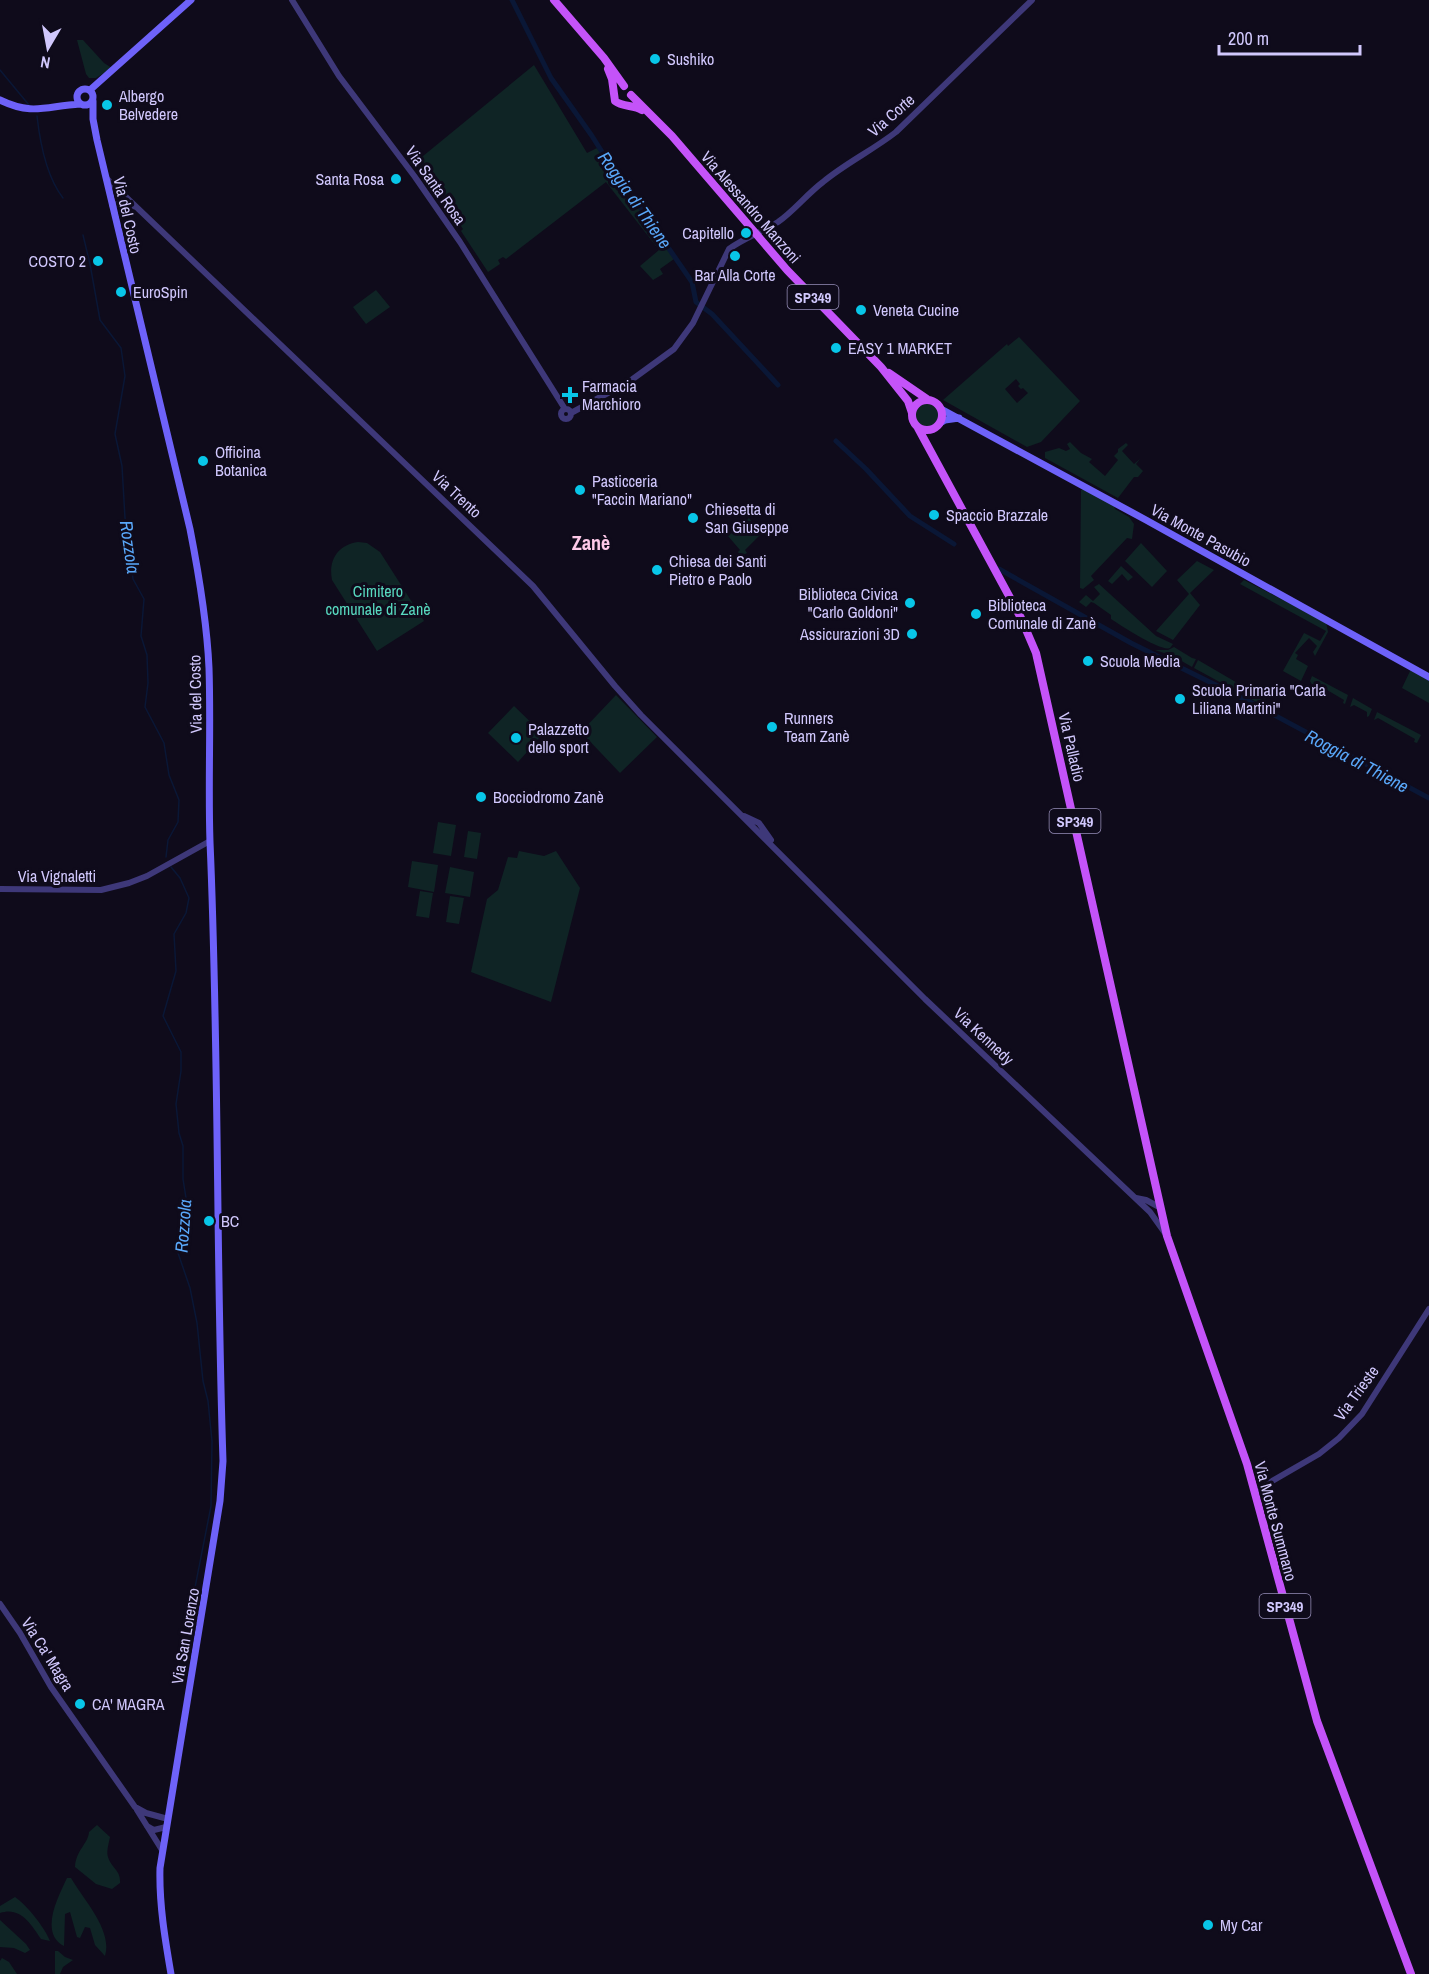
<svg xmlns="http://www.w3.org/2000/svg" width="1429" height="1974" font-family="'Archivo Narrow',sans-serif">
<rect width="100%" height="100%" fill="#0f0b1b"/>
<path fill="#0f2425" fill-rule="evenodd" d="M77,40H83L104,63L112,68L96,78H89L86,74Z
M534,65L587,153L597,148L674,259L660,269L663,274L653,280L640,266L659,250L606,182L506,259L503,257L498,260L500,264L488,272L461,231L463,229L417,161Z
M376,290L390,307L366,324L353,307Z
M1019,337L1080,401L1041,442L1027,447L943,400L1007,344L1008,346ZM1016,379L1020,384L1018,386L1021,389L1023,388L1028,393L1017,403L1005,389Z
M916 415a11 11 0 1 1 22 0a11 11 0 1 1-22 0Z
M1070,442L1081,453L1092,459L1089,462L1105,476L1118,460L1114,456L1118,452V449L1126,443L1128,445L1122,451L1134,464L1140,459L1136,464L1143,471L1138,477H1134L1118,498L1045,458V452L1059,448L1066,451L1070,449L1067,444Z
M1084,489L1114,505L1115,509L1129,517L1134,524L1132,539L1127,538L1091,576L1094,580L1083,589L1080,588L1081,490Z
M749,518L761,534L745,550L747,553L741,556L738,552L740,550L728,536Z
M358,542L367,543L380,552L424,621L377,651L332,580C328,560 338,545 358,542Z
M1141,543L1167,571L1152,587L1125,561Z
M1197,561L1214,570L1190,593L1200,605L1173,640L1156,631L1189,594L1177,580Z
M1121,566L1133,577L1128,581L1122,574L1112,584L1108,581Z
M1244,580L1326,622L1328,632L1315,656L1313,652L1317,646L1309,638L1295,653L1298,655L1296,659L1308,666L1301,681L1283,671L1304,633L1320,641L1326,631L1240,584Z
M1099,584L1156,636L1173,644C1172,645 1171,647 1170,648C1161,652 1120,625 1111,619V615L1094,603L1091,602L1086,607L1079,602L1086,595L1093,601L1100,594L1094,587Z
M1174,647L1192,658L1196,659L1192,667L1173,656L1155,650H1168Z
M1198,660L1258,695L1266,698L1262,705L1194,668Z
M1411,669L1429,679V703L1402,688Z
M1312,676L1348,695L1345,704L1343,703L1344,700L1317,684L1314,688L1310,681Z
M616,695L657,737L620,773L581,732Z
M1353,698L1372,709L1369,716L1367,717V712L1354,705L1350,707Z
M514,706L543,734L535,742L538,746L530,755L527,752L518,762L488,733Z
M1377,712L1421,735L1417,743L1414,742L1415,739L1378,718L1374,720Z
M438,822L456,825L451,856L433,853Z
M468,831L481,833L477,859L464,857Z
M519,851L544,856L556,851L580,888L551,1002L471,972L487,899L498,890L508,857L517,858Z
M412,861L438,865L434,892L408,887Z
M450,867L474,872L470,897L445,893Z
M420,891L433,893L429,918L416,916Z
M450,896L464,898L459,924L446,922Z
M97,1825L110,1837C109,1843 106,1851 108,1857C111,1868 121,1870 120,1883L112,1889L96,1884L75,1867C76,1850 88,1844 89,1832Z
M67,1878H71C83,1899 113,1930 105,1956L95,1945L90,1928L85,1927L80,1938L77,1937L70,1912L65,1914L64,1946C39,1933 58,1897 67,1878Z
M15,1897C27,1905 45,1928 50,1941L41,1939C31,1924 20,1906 0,1913V1906Z
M0,1920L26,1944L30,1950L25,1953L14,1948L0,1947Z
M55,1951H58L65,1957L73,1960L63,1967L60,1974H55Z
M2,1958L9,1962L17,1974H0V1961Z"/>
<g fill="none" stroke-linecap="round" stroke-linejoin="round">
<path stroke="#0a1736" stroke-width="1.5" d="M0,70L29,105
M37,116C40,143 46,176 63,198
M83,235L90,264L100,320L121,348L125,376L115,434L122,466L125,518L133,579L144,599L141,636L147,655L148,683L145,707L164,743L169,775L179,800L178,822L168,840L166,857
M171,867L180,878L189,898L186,913L174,934L176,971L163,1016L181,1052V1071L176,1104L179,1133L183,1146V1179L186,1198L184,1229L177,1250L190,1288L197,1323L203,1381L208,1401L212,1441L211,1506L188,1623L192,1630"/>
<path stroke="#0a1736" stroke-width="5" d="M512,0L551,78L592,136L628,193L634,198L692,282L696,302L712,314L778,385
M836,441L866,469L910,516L954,544
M999,569L1131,643L1250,702L1429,798"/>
<path stroke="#3e3879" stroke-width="6" d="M292,0L339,76L415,177L460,242L565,409
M106,178L533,586L615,686L641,715L925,999L1150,1212L1165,1233
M112,205L126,203L136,207
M561 414a5 5 0 1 1 10 0a5 5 0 1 1-10 0Z
M571,413L630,381L674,349L693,323L729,249C744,238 762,232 778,222C794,211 807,194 823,182C846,163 873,150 896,132L1032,0
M744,816L759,823L771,840
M0,889L101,890L129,883L147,876L210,841
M1136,1198L1146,1200L1161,1208
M1255,1491L1319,1454L1339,1438L1362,1414L1429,1309
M0,1604L20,1633L51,1687L135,1807L146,1813L168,1819
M137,1810L162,1850
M147,1826L154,1830L166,1827"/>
<path stroke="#6e62f9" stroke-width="7" d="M77 97a8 8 0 1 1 16 0a8 8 0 1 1-16 0Z
M90,90L191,0
M0,100C33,116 46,106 80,104
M93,101V119L97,140L190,529C199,575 207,622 209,668C211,726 208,784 210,842C219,1048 216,1255 223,1461L220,1501L160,1868C159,1904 165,1939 171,1974
M941,409L1146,520L1429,677
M940,423L945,420L959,418"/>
<path stroke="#c453f9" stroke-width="8" d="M554,0L604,58L624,86
M608,69L612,79L615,101C622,107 634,105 642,110
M631,95L672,136L787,270L881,367L908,401L912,413
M889,373L927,399
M912 415a15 15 0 1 1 30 0a15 15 0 1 1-30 0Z
M918,428L1021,618L1036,653L1167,1236L1247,1464L1317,1721L1411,1974"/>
</g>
<g fill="#08c6e8" stroke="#0f0b1b" stroke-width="2">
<circle cx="655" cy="59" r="6"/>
<circle cx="107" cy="105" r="6"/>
<circle cx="396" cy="179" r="6"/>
<circle cx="746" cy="233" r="6"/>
<circle cx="735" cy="256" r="6"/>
<circle cx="98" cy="261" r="6"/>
<circle cx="121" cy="292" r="6"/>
<circle cx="861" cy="310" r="6"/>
<circle cx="836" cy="348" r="6"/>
<path d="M567 386h6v6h6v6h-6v6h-6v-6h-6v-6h6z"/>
<circle cx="203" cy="461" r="6"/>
<circle cx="580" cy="490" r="6"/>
<circle cx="934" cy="515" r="6"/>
<circle cx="693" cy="518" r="6"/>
<circle cx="657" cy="570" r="6"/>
<circle cx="910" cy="603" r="6"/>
<circle cx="976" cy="614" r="6"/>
<circle cx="912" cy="634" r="6"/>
<circle cx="1088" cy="661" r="6"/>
<circle cx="1180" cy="699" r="6"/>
<circle cx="772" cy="727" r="6"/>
<circle cx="516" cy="738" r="6"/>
<circle cx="481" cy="797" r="6"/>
<circle cx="209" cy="1221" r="6"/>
<circle cx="80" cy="1704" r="6"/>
<circle cx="1208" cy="1925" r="6"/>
</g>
<g text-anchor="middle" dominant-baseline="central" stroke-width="6" stroke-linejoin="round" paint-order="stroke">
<g fill="#0f0b1b" stroke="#978fb9" stroke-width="1.5">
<rect x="787.5" y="285" width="51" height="24" rx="4.5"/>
<rect x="1049.5" y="809" width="51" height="24" rx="4.5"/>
<rect x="1259.5" y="1594" width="51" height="24" rx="4.5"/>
</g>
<g font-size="15" font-weight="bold" fill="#d1c8fd">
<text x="813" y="297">SP349</text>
<text x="1075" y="821">SP349</text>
<text x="1285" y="1606">SP349</text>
</g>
<g font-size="16" fill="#d1c8fd" stroke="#0f0b1b" text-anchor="start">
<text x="667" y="59">Sushiko</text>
<text x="119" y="96">Albergo<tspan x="119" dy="18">Belvedere</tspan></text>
<text x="384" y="179" text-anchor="end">Santa Rosa</text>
<text x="734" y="233" text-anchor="end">Capitello</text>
<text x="86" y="261" text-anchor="end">COSTO 2</text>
<text x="735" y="275" text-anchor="middle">Bar Alla Corte</text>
<text x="133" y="292">EuroSpin</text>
<text x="873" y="310">Veneta Cucine</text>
<text x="848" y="348">EASY 1 MARKET</text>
<text x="582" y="386">Farmacia<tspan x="582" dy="18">Marchioro</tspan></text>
<text x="215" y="452">Officina<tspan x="215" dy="18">Botanica</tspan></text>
<text x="592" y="481">Pasticceria<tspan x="592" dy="18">"Faccin Mariano"</tspan></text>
<text x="705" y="509">Chiesetta di<tspan x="705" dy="18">San Giuseppe</tspan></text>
<text x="946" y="515">Spaccio Brazzale</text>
<text x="669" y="561">Chiesa dei Santi<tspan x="669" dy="18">Pietro e Paolo</tspan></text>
<text x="898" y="594" text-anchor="end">Biblioteca Civica<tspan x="898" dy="18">"Carlo Goldoni"</tspan></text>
<text x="988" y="605">Biblioteca<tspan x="988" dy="18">Comunale di Zanè</tspan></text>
<text x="900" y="634" text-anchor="end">Assicurazioni 3D</text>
<text x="1100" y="661">Scuola Media</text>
<text x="1192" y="690">Scuola Primaria "Carla<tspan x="1192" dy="18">Liliana Martini"</tspan></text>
<text x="784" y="718">Runners<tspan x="784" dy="18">Team Zanè</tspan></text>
<text x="528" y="729">Palazzetto<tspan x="528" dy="18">dello sport</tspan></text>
<text x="493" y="797">Bocciodromo Zanè</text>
<text x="221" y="1221">BC</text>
<text x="92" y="1704">CA' MAGRA</text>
<text x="1220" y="1925">My Car</text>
</g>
<g font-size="16" fill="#d1c8fd" stroke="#0f0b1b">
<text transform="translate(891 115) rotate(-41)">Via Corte</text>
<text transform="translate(436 185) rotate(55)">Via Santa Rosa</text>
<text transform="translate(751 207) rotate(49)">Via Alessandro Manzoni</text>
<text transform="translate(128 215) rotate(77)">Via del Costo</text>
<text transform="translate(457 494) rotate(43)">Via Trento</text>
<text transform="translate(1201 535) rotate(29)">Via Monte Pasubio</text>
<text transform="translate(195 694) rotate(-91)">Via del Costo</text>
<text transform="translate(1072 747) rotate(77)">Via Palladio</text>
<text x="57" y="876">Via Vignaletti</text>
<text transform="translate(984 1036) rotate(43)">Via Kennedy</text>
<text transform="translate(1356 1393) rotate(-54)">Via Trieste</text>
<text transform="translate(1276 1521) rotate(75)">Via Monte Summano</text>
<text transform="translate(185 1636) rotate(-80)">Via San Lorenzo</text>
<text transform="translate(48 1654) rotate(58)">Via Ca' Magra</text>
</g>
<g font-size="16" fill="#58d9c0" stroke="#0f0b1b">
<text x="378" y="591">Cimitero<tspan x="378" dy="18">comunale di Zanè</tspan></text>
</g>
<g font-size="18" font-style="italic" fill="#59a7f9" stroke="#0f0b1b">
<text transform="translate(635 200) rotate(55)">Roggia di Thiene</text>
<text transform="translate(130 547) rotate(82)">Rozzola</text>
<text transform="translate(1357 761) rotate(28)">Roggia di Thiene</text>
<text transform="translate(183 1226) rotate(-86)">Rozzola</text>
</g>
<g font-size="20" font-weight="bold" fill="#fdc9e8" stroke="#0f0b1b">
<text x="591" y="542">Zanè</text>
</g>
</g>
<g transform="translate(48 48) rotate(190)" stroke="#0f0b1b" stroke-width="4.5" paint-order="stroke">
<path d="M0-4.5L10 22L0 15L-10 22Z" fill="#d1c8fd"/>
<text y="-9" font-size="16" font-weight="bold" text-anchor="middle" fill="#d1c8fd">N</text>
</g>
<path d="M1219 45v9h141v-9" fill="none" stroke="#d1c8fd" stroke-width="3"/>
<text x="1228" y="45" font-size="18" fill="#d1c8fd" stroke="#0f0b1b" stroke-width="4.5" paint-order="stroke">200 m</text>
</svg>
